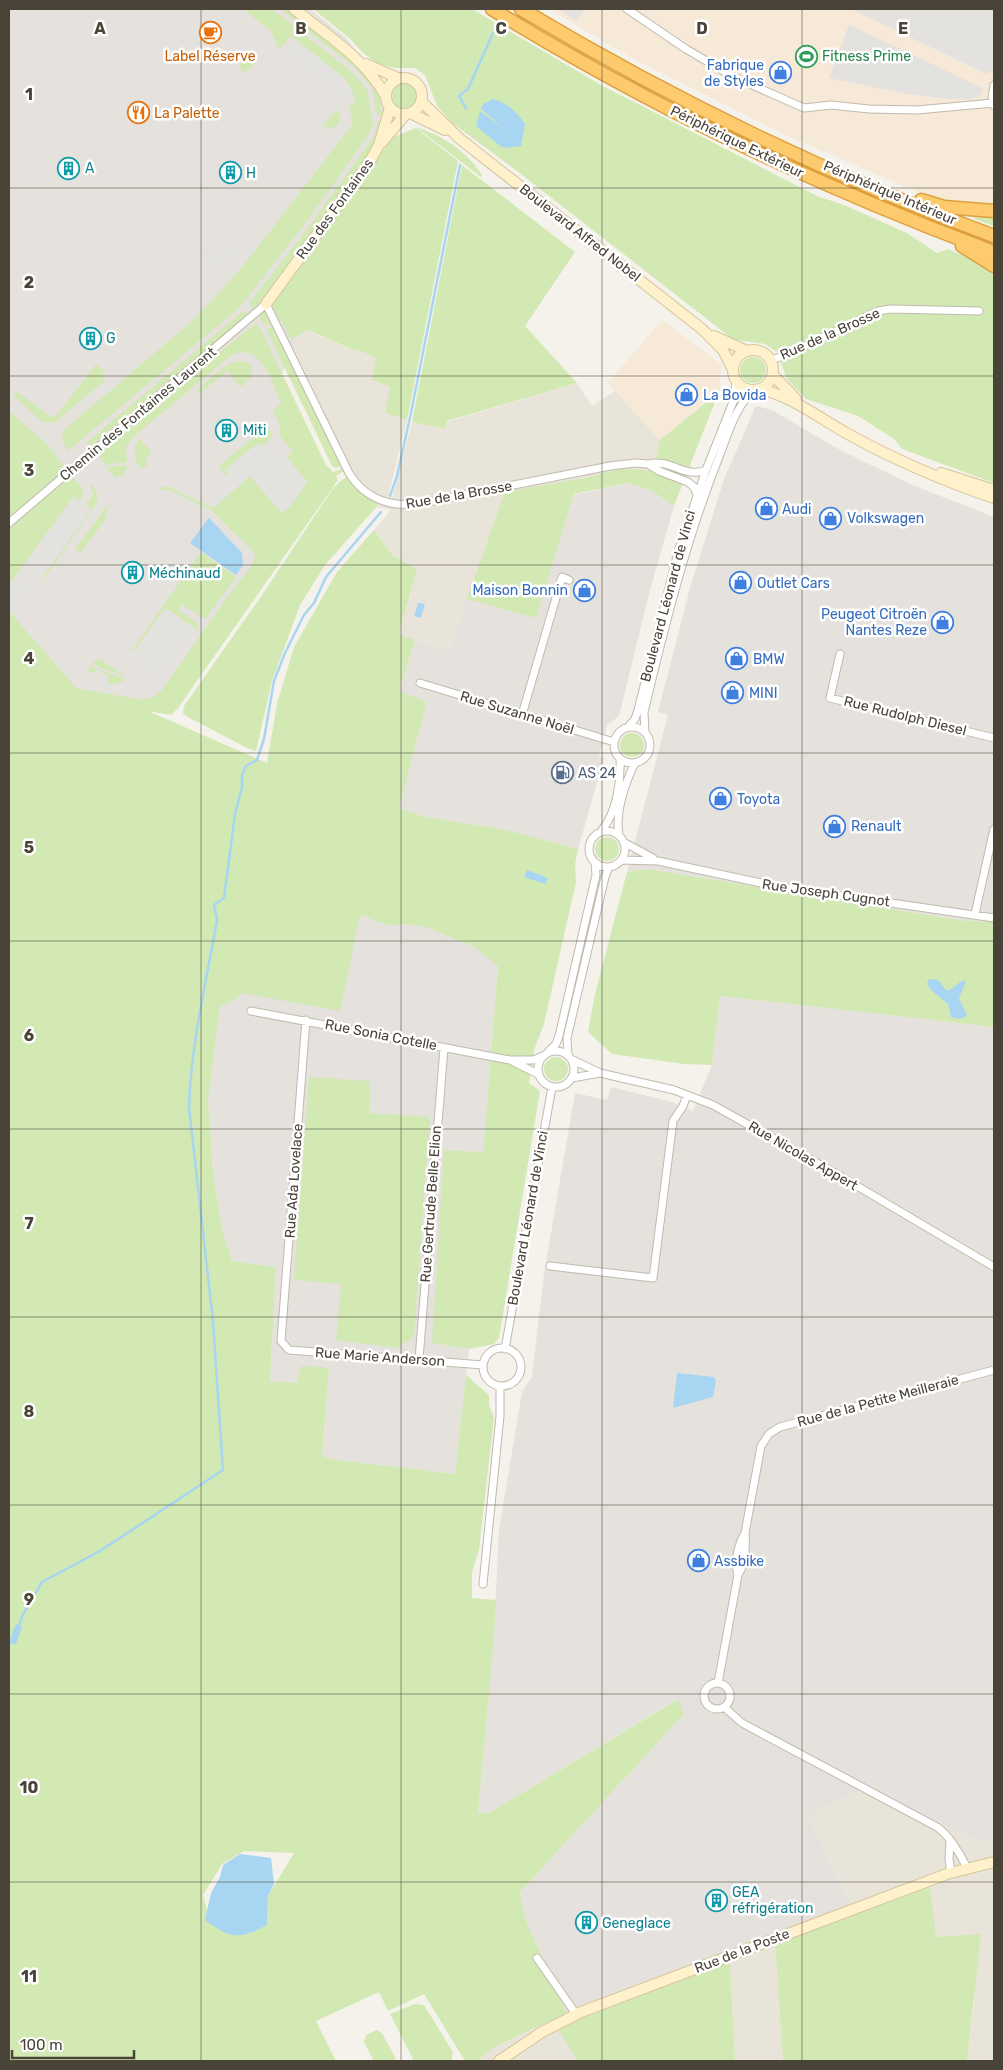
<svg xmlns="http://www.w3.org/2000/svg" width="1003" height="2070" font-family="Rubik,sans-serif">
<rect width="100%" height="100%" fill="#f5f2eb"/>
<path fill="#e9e4d9" d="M307,330L354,351L356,349L376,358L391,387L385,413L407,420L388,497L392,498L393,495L412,422L445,429L447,422L577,383L592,406L615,391L660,440L655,471L622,468L585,478L472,585L450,651L399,635L417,570L393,556L374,530L391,510L378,507L366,500L351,485L338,464L280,342L291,340Z
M872,1786L959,1833L989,1843L994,1841V2061H967L975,1995L935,1937L930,1888L853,1913L809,1816Z
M775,1943L783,2061H735L730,1960Z
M550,2021L559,2031L578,2061H477L498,2045Z"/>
<path fill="#f6e9d7" d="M549,9H994V204L955,202L932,196L899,184L788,136L632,58Z
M662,320L721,364L720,389L714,396L660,440L608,383Z"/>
<path fill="#e5e1dc" d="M9,9H293L367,68L385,95L390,108L379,145L278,383L319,473L260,555L153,712L77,694L9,617V585L13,579L9,575Z
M756,406L772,410L833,446L871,465L915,486L994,517V922L959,920L648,869L627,872L668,715L658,712L690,588L724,479Z
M628,483L652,491L674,506L650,590L619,716L607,725L599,756L604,758L578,849L507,830L422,816L399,808L427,702L399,692L415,640L450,651L467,599L536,617L574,495Z
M360,915L391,926L405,924L426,927L474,947L498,965L483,1152L445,1150L433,1343L469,1349L455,1474L330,1459L322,1456L329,1368L297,1383L270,1381L276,1267L232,1261L223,1233L213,1172L208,1100L220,1007Z
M720,996L994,1027V1841L989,1843L959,1833L871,1786L809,1816L853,1913L570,2022L525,1918L520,1892L684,1714L677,1699L489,1813L478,1814L493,1651L499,1530L522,1392L532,1376L544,1274L575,1093L607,1100L611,1087L672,1102L693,1111L712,1065Z"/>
<path fill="#d2e9b4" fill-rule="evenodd" d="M243,9H272L351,71L367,89L373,123L369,134L302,228L239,308L68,451L61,438L65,429L189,324L217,295L243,266L352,125V119L349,105L355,104C354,94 350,86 344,78L291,36L279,50L271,31Z
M280,9H287L354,62L374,83L370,86L355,68Z
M313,9H472L599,84L817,196L844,205L907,233L937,253L948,249L972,260L994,274V483L902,449L894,439L858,416L806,399L787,379L777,352L765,344L736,340L730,337L517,171L451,122L437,106L425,75L415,68H394L377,63L363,53L349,38Z
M249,52L257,58L248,71L243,72L239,66Z
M392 96a13 13 0 1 1 26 0a13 13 0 1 1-26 0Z
M376,86L384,119L376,113L372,90Z
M336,109L340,114L339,123L332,129L323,126Z
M378,121L382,122L365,160L262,301L253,310L249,303L305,232L374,136Z
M416,127C443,136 467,151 482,175L481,177Z
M416,128L458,161L407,420L385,413L390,387L372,380L376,358L356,349L355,351L308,330L291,340L281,320L279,321L272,306L307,254L311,256L313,252L335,217L393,137Z
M462,165L575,252L525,326L577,383L447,421L445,429L412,422Z
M976,214L994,215V226L974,219Z
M243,311L250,314L91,446L87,442Z
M263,312H266L273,323L266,326L259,317Z
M255,324L260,328L326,465L333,472L342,469L344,471L336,476L338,480L178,708L171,715L148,711L267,763L277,704L294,647L337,572L374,530L393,556L417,569L399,634L415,640L399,691L427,702L399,808L422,816L507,830L578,849L575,865L576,882L544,1024L534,1050L529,1083L540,1091L499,1338L494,1344L469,1349L432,1343L444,1150L483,1152L498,966L474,947L426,927L405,924L391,926L360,915L340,1011L241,993L240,996L220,1007L208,1100L213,1172L223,1233L232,1261L276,1267L270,1381L297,1383L301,1366L329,1368L322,1456L330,1459L455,1474L466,1375L489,1395V1405L494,1418L479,1550L472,1572V1598L496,1600L493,1651L478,1813H489L678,1699L684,1714L520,1892L525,1918L570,2022L730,1960L735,2061H578L559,2031L550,2021L498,2045L477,2061H465L424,1994L388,2011L379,1992L316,2021L336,2061H9V611L76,688L142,700L153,697L162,690L225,600L253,564L255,557L254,552L211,510L171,491L158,489L159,488L167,486L213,508L250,476L282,513L292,504L307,482L287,457L293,451L279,435L280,426L273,411L281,403C272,382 258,335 227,359L132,438L126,448L127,463H115L106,465L98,454L160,400ZM244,1851L294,1853L268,1896L267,1925L205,1920L207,1910L203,1895L222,1864Z
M273,326L341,466L336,468L332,466L266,329Z
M740 370a13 13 0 1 1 26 0a13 13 0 1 1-26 0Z
M243,361L250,364C256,376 249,380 240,387L227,371L199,394L197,391C209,380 226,360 243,361Z
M96,364C103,369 107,373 103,382L54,423L42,422L14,396L15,392L19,393L51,417L56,416Z
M720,389L674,506L652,491L628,483L574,494L536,618L467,599L505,492L585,478L622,468L654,471L660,440L714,396Z
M9,411L47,444L67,470L9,519Z
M269,429L273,435L264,446L257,444L225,470L229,472L225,475L219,466L254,437L258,438Z
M140,439L152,453L145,459L149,464L142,468L137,464C134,455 133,446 140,439Z
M113,466H127L125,473L116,478L106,468Z
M72,476C79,485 88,490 80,501L73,497L9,585V527Z
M347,476L363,494L379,504L325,565L300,605L272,681L256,751L247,748L188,717L183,714L184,706L260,598L334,487Z
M92,484L98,496L96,504L44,579L42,578L91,509L86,505L93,494L90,485Z
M107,506L109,507L105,513L108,515L81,553L75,549Z
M201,552L236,577L206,618L201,617L181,604L178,610L195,621L199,629L198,631L165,608L133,652L132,650Z
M99,658L124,676L125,677L92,664Z
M91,666L126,680L117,684H110L107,682L109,677L97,669L93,674L87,671Z
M620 745a12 12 0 1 1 24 0a12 12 0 1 1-24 0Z
M595 849a12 12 0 1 1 24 0a12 12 0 1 1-24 0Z
M648,869L959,920L994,922V1027L720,996L712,1065L684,1064L612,1054L588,1032L595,994L627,872Z
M544 1069a12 12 0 1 1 24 0a12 12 0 1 1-24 0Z
M309,1077L370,1081L369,1113L430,1117L414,1336L398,1348L336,1340L341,1284L294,1280Z
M930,1887L936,1937L981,1934L967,2061H783L775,1943L853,1913Z
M415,2004L424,2005L453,2052L451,2061H414L390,2014Z
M377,2030L382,2033L396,2059L395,2061H374L364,2042L366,2035Z"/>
<path fill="#e4e2df" d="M303,9H310L346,38L356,50Z
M558,9H586L576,21Z
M851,9H994V68L987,74Z
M849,25L983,88L980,96L972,99H948L907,94L829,78Z
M293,38L344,78L352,91L355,104L349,105L281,53Z
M241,45L245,48L234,63L230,59Z
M332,105L336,109L323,126L319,122Z
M222,233L244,250L222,279L200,262Z
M117,254L123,259L22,387L15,382Z
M257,444L265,446L276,444L307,482L292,504L282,513L250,476L213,508L208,503L236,478L232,473L224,471Z
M74,497L91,509L19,611L12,607L10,609L9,590Z
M165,608L197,630L167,673L160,679L157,677L154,680L126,663Z
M97,669L109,677L105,683L93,675Z"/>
<path fill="#a8d5f1" d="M493,99C507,103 517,112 525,124L521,146L505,148L499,145L476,126L480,111L505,129L481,109L483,104Z
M209,518L242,553L243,565L236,575L190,543Z
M418,603L425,604L421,618L414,616Z
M527,870L548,878L545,884L524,877Z
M929,979L938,980L947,991C955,988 957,983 964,980L966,982L959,998L967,1016L960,1019L951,1017L948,1004L931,990L927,983Z
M677,1373L714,1377L716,1380L713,1397L673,1408Z
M17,1624L22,1627L16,1644H10L13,1630Z
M240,1854L271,1858L274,1884L268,1896L267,1925C239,1940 231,1939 205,1920L211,1893L220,1877L223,1865Z"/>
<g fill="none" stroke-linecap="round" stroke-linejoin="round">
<path stroke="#a8d5f1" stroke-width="2.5" d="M466,108L459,96L468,89L493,33
M390,496L397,476L411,413L460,165
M19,1626L22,1616L42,1582L100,1551L223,1470L213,1321L189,1107C191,1044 206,983 217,920L214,905L224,898L235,814L242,787V775L246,766L257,760L264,739L274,681L285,653L304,615L314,603L326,577L381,512
M9,1643L13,1637"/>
<defs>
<path id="street" d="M627,9L686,49L732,76L804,108L831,105L869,109L917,110L993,103
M994,85L992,97L994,106
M770,360L784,356L878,311L890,309L979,311
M648,464C669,458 686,479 706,470
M9,523L266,304L349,473C364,498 389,507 418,504L610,466L635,463L648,464L659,471L688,482L694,487L697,494
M840,654L830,698L994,738
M420,683L614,742
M522,715L562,577L569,580
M614 745a18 18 0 1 1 36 0a18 18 0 1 1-36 0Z
M628,727L635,719L638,710L678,552L706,470L735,397L736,380
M645,732L644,712C665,625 686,540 719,457C728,434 735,407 754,390
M602,830C617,812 621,781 620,759
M589 849a18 18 0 1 1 36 0a18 18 0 1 1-36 0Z
M619,835C615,812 625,783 635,763
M625,843L653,858
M621,860L658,861L775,886L994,918
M975,914L994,829
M251,1011L510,1060H533L543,1056
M306,1020L281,1341L289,1350L483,1365
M538 1069a18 18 0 1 1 36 0a18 18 0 1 1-36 0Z
M548,1052L556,1044L559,1036L596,875L595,863
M568,1055L567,1038L605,877L609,867
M512,1061L538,1074
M600,1073L674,1090L713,1105L842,1177L994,1267
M572,1078L600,1073L573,1060
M550,1266L653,1278L673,1121L683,1106L687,1095
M483 1367a19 19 0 1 1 38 0a19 19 0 1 1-38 0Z
M505,1349L552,1087
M419,1359L444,1048
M738,1575C734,1562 738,1545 745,1533
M483,1584L500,1416V1386
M718,1683L738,1575C746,1563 746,1547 745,1533L761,1446L769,1434L780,1427L994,1370
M704 1696a13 13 0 1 1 26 0a13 13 0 1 1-26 0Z
M724,1707L742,1723L937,1827C949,1835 961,1855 967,1868
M950,1842L949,1859L951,1873
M537,1958L576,2014"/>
<path id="secondary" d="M294,9C327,35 364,58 385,95
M366,64L398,78
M386 96a18 18 0 1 1 36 0a18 18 0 1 1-36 0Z
M421,101L460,139L702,329L723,350L733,370
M410,113L445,130
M382,142L406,114
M266,304L369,163L379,145L390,108
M714,336L747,351
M733 370a20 20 0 1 1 40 0a20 20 0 1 1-40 0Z
M773,375L796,399
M761,389C793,397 819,418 848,434C895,460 944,481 994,498
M941,473L994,490
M499,2061L542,2032L581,2012L947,1874L994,1862"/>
<path id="highway" d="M492,9C651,107 819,187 994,252
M521,9C671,99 830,176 994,236
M921,200L944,207L994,211
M962,246L994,266"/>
</defs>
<use href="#street" stroke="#c1baad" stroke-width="9"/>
<use href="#secondary" stroke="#d5c59a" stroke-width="12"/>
<use href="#highway" stroke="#dea03d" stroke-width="15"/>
<use href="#street" stroke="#fff" stroke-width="7"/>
<use href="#secondary" stroke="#fef1cc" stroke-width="10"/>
<use href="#highway" stroke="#fdcb6e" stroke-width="12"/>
</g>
<path fill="none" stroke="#4a4338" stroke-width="1" stroke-opacity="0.55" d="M201,9V2061M401,9V2061M602,9V2061M802,9V2061M9,188H994M9,376H994M9,565H994M9,753H994M9,941H994M9,1129H994M9,1317H994M9,1505H994M9,1694H994M9,1882H994"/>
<defs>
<symbol id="cafe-ring" viewBox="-11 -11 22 22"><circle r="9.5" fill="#fff" stroke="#e8710a" stroke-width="1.5"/><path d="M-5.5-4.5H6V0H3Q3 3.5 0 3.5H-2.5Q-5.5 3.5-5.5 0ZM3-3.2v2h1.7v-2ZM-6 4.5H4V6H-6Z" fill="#e8710a"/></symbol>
<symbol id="stadium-ring" viewBox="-11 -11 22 22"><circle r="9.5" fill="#fff" stroke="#2e9e5b" stroke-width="1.5"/><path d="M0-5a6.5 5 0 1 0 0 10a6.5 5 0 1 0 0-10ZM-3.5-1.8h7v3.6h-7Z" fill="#2e9e5b"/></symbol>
<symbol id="shop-ring" viewBox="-11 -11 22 22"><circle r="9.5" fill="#fff" stroke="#3f7fe0" stroke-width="1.5"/><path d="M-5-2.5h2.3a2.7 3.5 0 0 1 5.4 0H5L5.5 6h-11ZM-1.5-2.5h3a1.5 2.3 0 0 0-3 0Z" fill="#3f7fe0"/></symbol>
<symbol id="restaurant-ring" viewBox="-11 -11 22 22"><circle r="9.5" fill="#fff" stroke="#e8710a" stroke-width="1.5"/><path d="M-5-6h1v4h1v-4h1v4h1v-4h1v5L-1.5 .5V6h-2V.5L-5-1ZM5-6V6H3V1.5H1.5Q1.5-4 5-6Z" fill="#e8710a"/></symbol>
<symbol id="building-ring" viewBox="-11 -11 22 22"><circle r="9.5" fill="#fff" stroke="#0f9aa8" stroke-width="1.5"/><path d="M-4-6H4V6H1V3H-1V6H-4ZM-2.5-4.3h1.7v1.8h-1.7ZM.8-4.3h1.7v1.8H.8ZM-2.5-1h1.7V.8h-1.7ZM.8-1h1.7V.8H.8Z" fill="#0f9aa8"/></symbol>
<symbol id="fuel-ring" viewBox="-11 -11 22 22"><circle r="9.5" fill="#fff" stroke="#5c6f8a" stroke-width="1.5"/><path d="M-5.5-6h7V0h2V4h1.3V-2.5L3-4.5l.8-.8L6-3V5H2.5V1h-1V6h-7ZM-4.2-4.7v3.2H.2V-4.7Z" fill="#5c6f8a"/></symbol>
</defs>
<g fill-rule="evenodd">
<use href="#cafe-ring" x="198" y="20" width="25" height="25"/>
<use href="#stadium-ring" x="794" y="44" width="25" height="25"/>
<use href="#shop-ring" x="768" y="60" width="25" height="25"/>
<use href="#restaurant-ring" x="126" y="100" width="25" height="25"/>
<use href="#building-ring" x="56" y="156" width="25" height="25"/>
<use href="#building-ring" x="218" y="160" width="25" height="25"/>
<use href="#building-ring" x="78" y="326" width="25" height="25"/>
<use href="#shop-ring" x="674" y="382" width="25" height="25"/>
<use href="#building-ring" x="214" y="418" width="25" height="25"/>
<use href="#shop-ring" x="754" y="496" width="25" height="25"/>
<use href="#shop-ring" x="818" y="506" width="25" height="25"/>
<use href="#building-ring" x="120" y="560" width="25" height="25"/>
<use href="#shop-ring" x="728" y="570" width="25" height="25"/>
<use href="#shop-ring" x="572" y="578" width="25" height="25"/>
<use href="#shop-ring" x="930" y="610" width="25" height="25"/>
<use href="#shop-ring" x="724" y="646" width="25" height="25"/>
<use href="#shop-ring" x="720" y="680" width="25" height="25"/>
<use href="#fuel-ring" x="550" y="760" width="25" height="25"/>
<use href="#shop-ring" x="708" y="786" width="25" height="25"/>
<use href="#shop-ring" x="822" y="814" width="25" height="25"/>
<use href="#shop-ring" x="686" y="1548" width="25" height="25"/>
<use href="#building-ring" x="704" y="1888" width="25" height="25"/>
<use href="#building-ring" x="574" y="1910" width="25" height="25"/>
</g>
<g text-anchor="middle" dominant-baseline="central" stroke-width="5" stroke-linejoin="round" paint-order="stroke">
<g font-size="14" fill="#c56008" stroke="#fff">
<text x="210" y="56">Label Réserve</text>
<text x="154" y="113" text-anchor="start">La Palette</text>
</g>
<g font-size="14" fill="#27864d" stroke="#fff" text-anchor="start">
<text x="822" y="56">Fitness Prime</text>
</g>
<g font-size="14" fill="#366cbe" stroke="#fff" text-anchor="start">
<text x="764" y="65" text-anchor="end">Fabrique<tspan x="764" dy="16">de Styles</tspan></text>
<text x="703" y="395">La Bovida</text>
<text x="782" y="509">Audi</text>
<text x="847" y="518">Volkswagen</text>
<text x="757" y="583">Outlet Cars</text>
<text x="568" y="590" text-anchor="end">Maison Bonnin</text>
<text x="927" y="614" text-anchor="end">Peugeot Citroën<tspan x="927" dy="16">Nantes Reze</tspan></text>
<text x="753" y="659">BMW</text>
<text x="749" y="693">MINI</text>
<text x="737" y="799">Toyota</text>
<text x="851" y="826">Renault</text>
<text x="714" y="1561">Assbike</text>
</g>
<g font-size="14" fill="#4a4338" stroke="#fff">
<text transform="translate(737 142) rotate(26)">Périphérique Extérieur</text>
<text transform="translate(890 193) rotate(23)">Périphérique Intérieur</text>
<text transform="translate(335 209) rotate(-54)">Rue des Fontaines</text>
<text transform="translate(580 233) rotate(38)">Boulevard Alfred Nobel</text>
<text transform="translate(830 334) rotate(-24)">Rue de la Brosse</text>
<text transform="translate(138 414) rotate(-40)">Chemin des Fontaines Laurent</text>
<text transform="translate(459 495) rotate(-10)">Rue de la Brosse</text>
<text transform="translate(668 596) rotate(-75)">Boulevard Léonard de Vinci</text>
<text transform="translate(517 713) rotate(17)">Rue Suzanne Noël</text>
<text transform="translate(905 716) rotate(14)">Rue Rudolph Diesel</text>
<text transform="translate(826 893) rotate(8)">Rue Joseph Cugnot</text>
<text transform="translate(381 1035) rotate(11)">Rue Sonia Cotelle</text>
<text transform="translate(803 1156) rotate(30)">Rue Nicolas Appert</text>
<text transform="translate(294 1181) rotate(-86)">Rue Ada Lovelace</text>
<text transform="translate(431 1204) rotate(-86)">Rue Gertrude Belle Elion</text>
<text transform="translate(528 1218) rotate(-80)">Boulevard Léonard de Vinci</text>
<text transform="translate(380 1357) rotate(4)">Rue Marie Anderson</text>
<text transform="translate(878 1401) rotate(-15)">Rue de la Petite Meilleraie</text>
<text transform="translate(742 1951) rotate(-21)">Rue de la Poste</text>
</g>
<g font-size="14" fill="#0d838f" stroke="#fff" text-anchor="start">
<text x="85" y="168">A</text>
<text x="246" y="173">H</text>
<text x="106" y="338">G</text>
<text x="243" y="430">Miti</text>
<text x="149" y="573">Méchinaud</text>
<text x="732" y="1892">GEA<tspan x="732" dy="16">réfrigération</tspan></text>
<text x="602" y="1923">Geneglace</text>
</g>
<g font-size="14" fill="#4e5e75" stroke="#fff" text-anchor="start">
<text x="578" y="773">AS 24</text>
</g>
</g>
<g font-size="16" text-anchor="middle" font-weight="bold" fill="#4a4338" stroke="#fff" stroke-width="5" stroke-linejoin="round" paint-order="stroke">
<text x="100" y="34">A</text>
<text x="301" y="34">B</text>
<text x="501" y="34">C</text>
<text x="702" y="34">D</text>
<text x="903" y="34">E</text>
<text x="29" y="100">1</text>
<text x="29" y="288">2</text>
<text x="29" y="476">3</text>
<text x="29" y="664">4</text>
<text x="29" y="853">5</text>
<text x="29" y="1041">6</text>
<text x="29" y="1229">7</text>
<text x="29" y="1417">8</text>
<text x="29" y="1605">9</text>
<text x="29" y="1793">10</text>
<text x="29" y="1982">11</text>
</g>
<rect width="1003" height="2070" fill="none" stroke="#4a4338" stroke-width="20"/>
<path d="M12 2050v8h122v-8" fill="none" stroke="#4a4338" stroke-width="2.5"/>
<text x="20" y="2050" font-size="15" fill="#4a4338" stroke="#ffffff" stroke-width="4" paint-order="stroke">100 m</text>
</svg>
